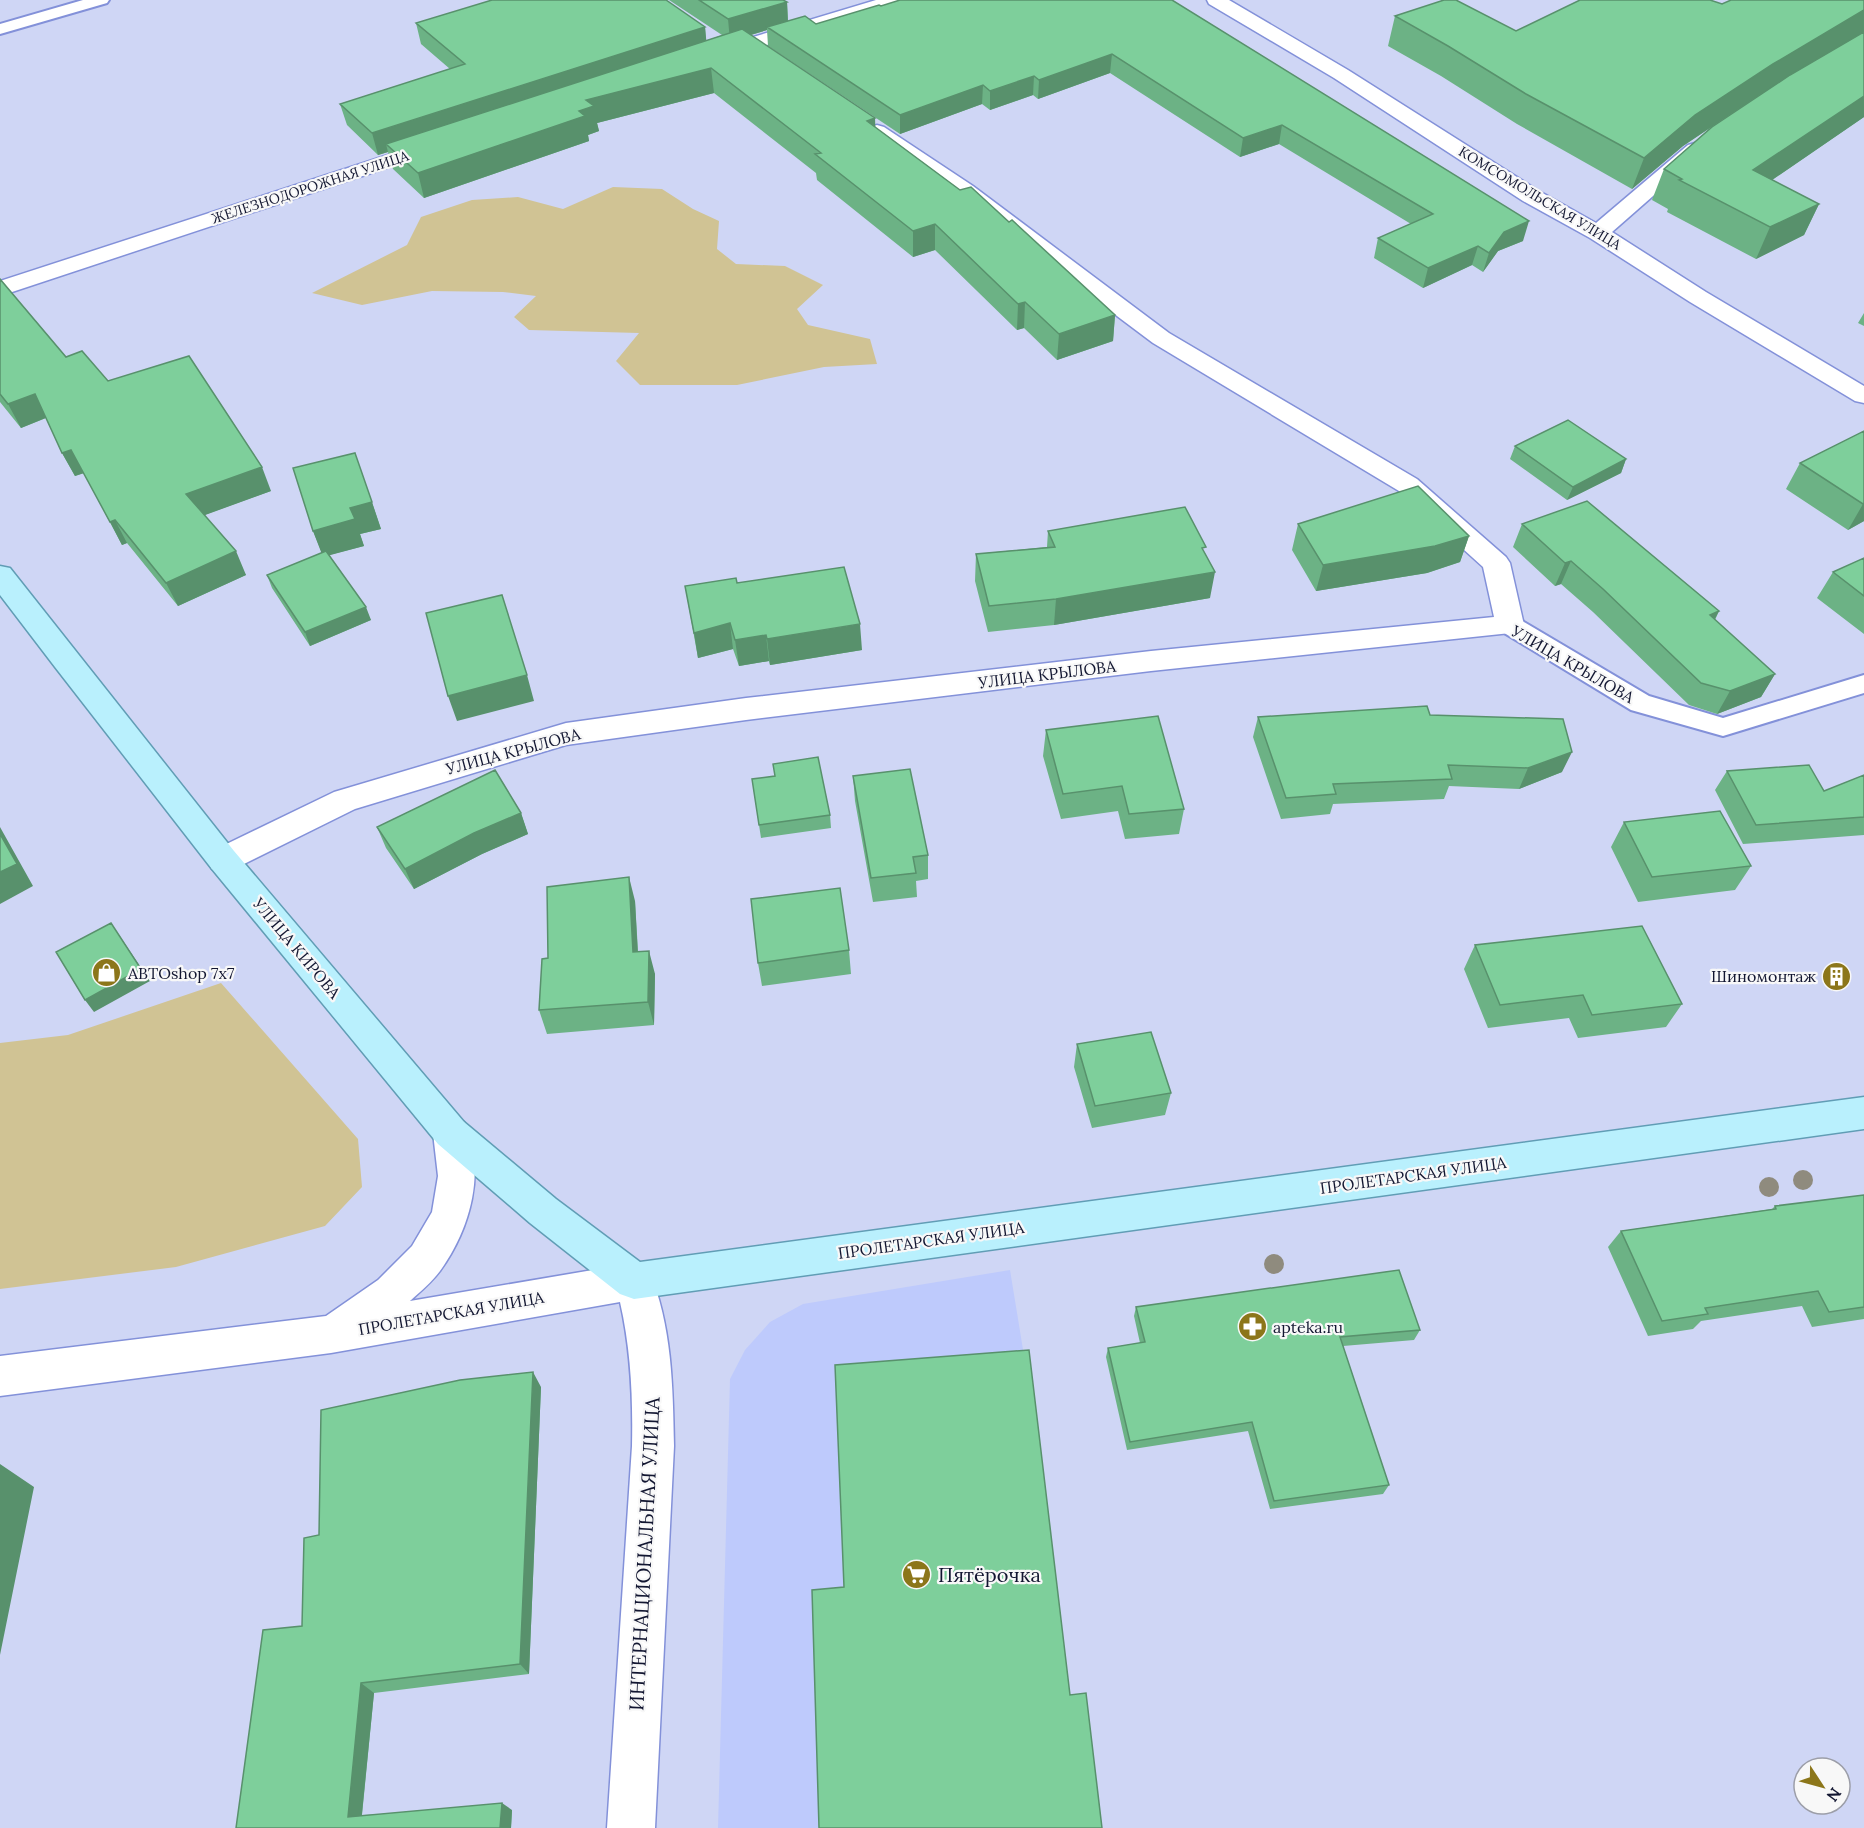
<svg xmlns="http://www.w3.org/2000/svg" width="1864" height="1828" font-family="Lora,serif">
<rect width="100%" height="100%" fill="#cfd6f5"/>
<path fill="#becafc" d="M1010,1270L1026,1368L1066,1706L1096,1828H718L730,1379L745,1350L770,1322L803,1304Z"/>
<path fill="#d0c394" d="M613,187L662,189L693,209L719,221L717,249L736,264L785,266L823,285L797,309L808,325L870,339L877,364L824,367L737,385H640L616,361L639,333L529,330L514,317L536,296L503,292L432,291L362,305L312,293L407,245L421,217L472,200L518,197L563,209Z
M221,983L358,1139L362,1187L325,1226L176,1267L0,1289V1043L68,1035Z"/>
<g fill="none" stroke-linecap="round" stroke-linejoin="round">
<defs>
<path id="lane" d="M83,0H109L107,3L0,34V24Z
M1510,617L1519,619L1649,696L1723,718L1864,675V693L1723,736L1631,710L1501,631L1498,625L1501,619Z"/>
<path id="street" d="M876,0H905L903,4L724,58H710L707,54L710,50Z
M1207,0H1229L1348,70L1539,191L1596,223L1688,145L1695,143L1702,145L1705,149L1702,153L1612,232L1706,292L1864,386V403L1855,401L1690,302L1590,238L1523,201L1334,78L1209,4Z
M877,125L884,127L973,186L1169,333L1417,479L1506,557L1510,563L1524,625L1520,632L1151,671L746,720L566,745L355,809L234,869L223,873L212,869L207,860L212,851L334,792L566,723L746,698L1151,651L1494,617L1483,567L1399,491L1153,343L957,196L870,135L867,131L870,127Z
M434,140L441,142L444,146L441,150L0,296V281Z"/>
<path id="secondary" d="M451,1117L464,1122C487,1171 470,1229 440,1271C432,1282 420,1292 410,1301L634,1263L648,1268C672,1324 673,1386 674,1446L655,1828H607L632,1446C633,1397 631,1350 620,1302L331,1353L0,1396V1356L326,1316L378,1280L412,1246L432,1212L438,1176L433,1133L438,1122Z"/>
<path id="primary" d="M0,566L10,568L234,851L464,1122L556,1199L640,1262L1864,1097V1129L634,1299L620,1294L530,1223L438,1144L212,869L55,667L0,595Z"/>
</defs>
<use href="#lane" stroke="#8391d9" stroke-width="4"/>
<use href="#street" stroke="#8391d9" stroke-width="3"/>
<use href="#secondary" stroke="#8391d9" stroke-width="3"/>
<use href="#primary" stroke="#619db5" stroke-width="3"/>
<use href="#lane" fill="#fff" fill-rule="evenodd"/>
<use href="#street" fill="#fff" fill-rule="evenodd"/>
<use href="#secondary" fill="#fff" fill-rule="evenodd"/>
<use href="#primary" fill="#b9f0fd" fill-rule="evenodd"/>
</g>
<g fill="#8f8b7e">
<circle cx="1803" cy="1180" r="10"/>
<circle cx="1769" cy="1187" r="10"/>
<circle cx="1274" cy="1264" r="10"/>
</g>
<path fill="#6cb285" d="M669,0H783L787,2L788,21L816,24L881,6L1172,0L1523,241L1498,251L1483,272L1472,265L1423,288L1374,258L1378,238L1411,224L1279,144L1240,157L1110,73L1038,99L1033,95L990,110L982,104L900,134L768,46L767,30L751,35L960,190L1009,222L1115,315L1113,341L1057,360L1024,328L1017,330L935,250L913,257L817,180L816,173L714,93L597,123L599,131L588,135L589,141L424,198L393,169L388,152L378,155L347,125L340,104L450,69L421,44L416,23L705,27L706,41L722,35Z
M1864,0V117L1772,180L1819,204L1804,235L1756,259L1667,212L1668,209L1652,200L1664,169L1711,127L1683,146L1632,189L1517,124L1441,76L1388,46L1395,16L1516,31L1722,4Z
M0,279L66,357L108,381L271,491L204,515L246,575L178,606L127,543L122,545L84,473L75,476L62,453L46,418L21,428L0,402Z
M1864,313V326L1858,323Z
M1864,431V521L1848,530L1786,489L1800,463Z
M1515,446L1626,459L1621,473L1567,500L1510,459Z
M355,453L381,529L360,534L364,546L329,555L371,620L310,646L272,588L267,575L322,553L313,531Z
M1298,524L1469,536L1460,562L1427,573L1316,591L1292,550Z
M1522,524L1719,611L1715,620L1775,674L1761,697L1717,714L1689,705L1593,612L1561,584L1555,586L1513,547Z
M1048,531L1205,553L1210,598L1054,625L988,632L975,581L976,554L1047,547Z
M1864,558V634L1817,598L1833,572Z
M737,583L862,650L770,665L769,661L739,666L733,649L698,658L685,586Z
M1430,715L1562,772L1519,789L1449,786L1444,799L1333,804L1330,814L1281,819L1253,737L1258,717Z
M1046,730L1184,809L1179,834L1125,839L1118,811L1061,819L1043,756Z
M1727,771L1824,791L1864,775V835L1743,844L1715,790Z
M853,776L928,855V879L916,881L917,897L873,902L855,801Z
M752,779L830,815L831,828L761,838Z
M521,813L528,834L482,854L414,889L386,848L377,827Z
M1624,822L1751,866L1735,890L1638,902L1611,847Z
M635,901L638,951L655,974L654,1025L547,1034L539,1010L548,958Z
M1475,945L1682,1004L1666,1027L1578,1038L1569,1018L1488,1028L1464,969Z
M849,950L851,974L762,986L758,963Z
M1077,1044L1171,1093L1165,1115L1092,1128L1074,1067Z
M1864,1195V1319L1812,1327L1802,1306L1701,1321L1693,1329L1648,1336L1608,1247L1621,1231L1772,1209L1775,1206Z
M1136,1307L1420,1330L1414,1340L1343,1346L1389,1485L1383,1494L1270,1509L1248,1431L1127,1450L1106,1357L1108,1348L1140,1343L1134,1316Z
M541,1387L529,1674L374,1693L362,1815L512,1810L511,1828H236L302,1626Z"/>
<path fill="#58916c" d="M787,2L788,24L767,27V30L730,41L728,19Z
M1864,10V35L1761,94L1683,146L1632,189L1644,158L1695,115L1773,64Z
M705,27L707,48L386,144L388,152L378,155L372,133Z
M1112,54L1110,73L1038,99L1039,80Z
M711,68L714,93L597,123L599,131L588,135L589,141L424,198L418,173L586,100Z
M1034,76L1033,95L990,110V91Z
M983,85L982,104L900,134V115Z
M1864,96V117L1740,202L1753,170Z
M875,118L876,143L867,121Z
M1282,125L1279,144L1240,157L1243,138Z
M1819,204L1804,235L1756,259L1770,227Z
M1529,221L1523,241L1498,251L1483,272L1489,253L1504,232Z
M935,224V250L913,257V231Z
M1478,246L1472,265L1423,288L1428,268Z
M1025,302L1024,328L1017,330L1018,304Z
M1115,315L1113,341L1057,360L1059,334Z
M35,394L48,417L21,428L8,404Z
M71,450L84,473L75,476L62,453Z
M1626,459L1621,473L1567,500L1573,487Z
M262,467L271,491L197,518L186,494Z
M372,502L381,529L360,534L364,546L323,557L313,531L350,508Z
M1864,503V521L1848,530L1863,504Z
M115,520L127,543L122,545L110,522Z
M1469,536L1460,562L1427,573L1316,591L1323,565Z
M236,551L246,575L178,606L166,583Z
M1571,561L1561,584L1555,586L1565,563Z
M1215,572L1210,598L1054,625L1056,599Z
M366,607L371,620L310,646L305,632Z
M1719,611L1707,634L1710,615Z
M730,623L733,649L698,658L694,633Z
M860,624L862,650L770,665L767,639Z
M766,635L769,661L739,666L735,640Z
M1775,674L1761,697L1717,714L1730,691Z
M527,675L534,701L457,721L448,696Z
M1572,752L1562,772L1519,789L1528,768Z
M521,813L528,834L482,854L414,889L405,869L474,833Z
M0,827L33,886L0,904Z
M629,877L635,901L639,976L633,952Z
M119,935L150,981L94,1012L85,1000Z
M649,951L655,974L654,1025L648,1002Z
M533,1372L541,1387L529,1674L520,1664Z
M0,1464L34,1487L0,1655Z
M361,1683L374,1693L361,1823L348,1817Z
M502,1803L512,1810L511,1828H500Z"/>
<path fill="#7ecf9b" stroke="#58916c" stroke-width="1.5" d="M492,0H666L705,27L372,133L340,104L465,64L416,23Z
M699,0H783L787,2L728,19Z
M900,0H1172L1529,221L1504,232L1489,253L1478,246L1428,268L1378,238L1433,214L1282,125L1243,138L1112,54L1039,80L1034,76L990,91L983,85L900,115L767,27L805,16L816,24L879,5L881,6Z
M1444,0H1456L1516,31L1580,0H1710L1722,4L1731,0H1864V10L1773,64L1695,115L1644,158L1526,94L1448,46L1395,16Z
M742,29L875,118L867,121L960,190L971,187L1009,222L1012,220L1115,315L1059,334L1025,302L1018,304L935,224L913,231L815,154L821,153L711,68L586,100L594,106L579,111L585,116L418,173L386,144Z
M1864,32V96L1753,170L1819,204L1770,227L1679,180L1682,179L1664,169L1712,127L1790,75Z
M0,279L66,357L82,351L108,381L189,356L262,467L186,494L236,551L166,583L115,520L110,522L71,450L62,453L35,394L8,404L0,394Z
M1568,420L1626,459L1573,487L1515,446Z
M1864,431V503L1863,504L1800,463Z
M355,453L372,502L350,508L355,519L313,531L293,468Z
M1418,486L1469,536L1435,546L1323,565L1298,524Z
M1587,501L1719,611L1710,615L1775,674L1730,691L1701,683L1603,589L1571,561L1565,563L1522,524Z
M1185,507L1206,547L1202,548L1215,572L1056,599L989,606L976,554L1055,547L1048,531Z
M326,551L366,607L305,632L267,575Z
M1864,558V596L1833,572Z
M844,567L860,624L767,639L766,635L735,640L730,623L694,633L685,586L736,578L737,583Z
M502,595L527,675L448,696L426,613Z
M1427,706L1430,715L1563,719L1572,752L1528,768L1448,765L1452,779L1333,784L1336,794L1286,798L1258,717Z
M1158,716L1184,809L1129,814L1122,786L1063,794L1046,730Z
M818,757L830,815L759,825L752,779L775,776L773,764Z
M1809,765L1824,791L1864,775V817L1756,825L1727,771Z
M910,769L928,855L913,857L916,873L871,878L853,776Z
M495,770L521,813L474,833L405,869L377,827Z
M1720,811L1751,866L1652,877L1624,822Z
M0,834L17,864L0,872Z
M629,877L633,952L649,951L648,1002L539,1010L542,959L548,958L547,887Z
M840,888L849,950L758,963L751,899Z
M111,923L141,969L85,1000L56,952Z
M1642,926L1682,1004L1592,1015L1583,995L1500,1005L1475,945Z
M1151,1032L1171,1093L1095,1106L1077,1044Z
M1864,1195V1307L1829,1312L1818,1291L1705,1308L1708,1314L1662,1321L1621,1231L1776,1209L1775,1206Z
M1399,1270L1420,1330L1340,1337L1389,1485L1274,1501L1252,1422L1130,1442L1108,1348L1145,1342L1136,1307Z
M1029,1350L1070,1695L1086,1693L1102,1828H819L812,1590L844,1587L835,1365Z
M533,1372L520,1664L361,1683L348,1817L502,1803L500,1828H236L263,1630L302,1626L304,1538L319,1535L321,1410L460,1380Z"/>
<defs>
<symbol id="shop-disc" viewBox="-11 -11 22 22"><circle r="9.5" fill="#8c761a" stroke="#f8f8f8"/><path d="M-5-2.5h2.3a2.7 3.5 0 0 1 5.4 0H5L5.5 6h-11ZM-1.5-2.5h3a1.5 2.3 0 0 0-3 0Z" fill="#fff"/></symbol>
<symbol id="building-disc" viewBox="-11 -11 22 22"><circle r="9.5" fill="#8c761a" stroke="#f8f8f8"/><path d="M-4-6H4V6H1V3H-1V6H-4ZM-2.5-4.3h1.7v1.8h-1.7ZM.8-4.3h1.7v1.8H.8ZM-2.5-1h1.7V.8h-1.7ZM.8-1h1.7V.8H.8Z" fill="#fff"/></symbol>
<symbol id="pharmacy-disc" viewBox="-11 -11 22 22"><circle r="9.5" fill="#8c761a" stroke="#f8f8f8"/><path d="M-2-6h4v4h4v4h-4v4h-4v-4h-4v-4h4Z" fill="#fff"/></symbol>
<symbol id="supermarket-disc" viewBox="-11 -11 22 22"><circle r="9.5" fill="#8c761a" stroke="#f8f8f8"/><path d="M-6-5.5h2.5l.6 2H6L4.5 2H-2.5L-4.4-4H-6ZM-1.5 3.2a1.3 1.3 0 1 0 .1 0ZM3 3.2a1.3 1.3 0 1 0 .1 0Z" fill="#fff"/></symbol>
</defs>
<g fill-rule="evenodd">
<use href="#shop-disc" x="90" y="956" width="33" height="33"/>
<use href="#building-disc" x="1820" y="960" width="33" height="33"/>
<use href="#pharmacy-disc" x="1236" y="1310" width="33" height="33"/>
<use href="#supermarket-disc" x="900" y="1558" width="33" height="33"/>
</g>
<g text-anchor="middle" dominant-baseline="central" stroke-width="4.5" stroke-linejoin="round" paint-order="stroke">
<g font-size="14" fill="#121631" stroke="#f8f8f8">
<text transform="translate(310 187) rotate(-18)">ЖЕЛЕЗНОДОРОЖНАЯ УЛИЦА</text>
<text transform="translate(1540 198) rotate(31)">КОМСОМОЛЬСКАЯ УЛИЦА</text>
</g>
<g font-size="16" fill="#121631" stroke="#f8f8f8">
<text transform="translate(1573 664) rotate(30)">УЛИЦА КРЫЛОВА</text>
<text transform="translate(1047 674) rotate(-7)">УЛИЦА КРЫЛОВА</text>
<text transform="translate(513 751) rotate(-15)">УЛИЦА КРЫЛОВА</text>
<text transform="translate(297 948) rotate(50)">УЛИЦА КИРОВА</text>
<text transform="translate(1413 1175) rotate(-8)">ПРОЛЕТАРСКАЯ УЛИЦА</text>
<text transform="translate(931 1240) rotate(-8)">ПРОЛЕТАРСКАЯ УЛИЦА</text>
<text transform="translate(451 1313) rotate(-10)">ПРОЛЕТАРСКАЯ УЛИЦА</text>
</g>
<g font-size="16" fill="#121631" stroke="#f8f8f8" text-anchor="start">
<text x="128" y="973">АВТОshop 7x7</text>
<text x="1816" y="976" text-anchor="end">Шиномонтаж</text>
<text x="1273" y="1327">apteka.ru</text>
</g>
<g font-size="20" fill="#121631" stroke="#f8f8f8">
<text transform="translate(644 1554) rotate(-87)">ИНТЕРНАЦИОНАЛЬНАЯ УЛИЦА</text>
</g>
<g font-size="20" fill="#121631" stroke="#f8f8f8" text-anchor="start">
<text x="938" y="1574">Пятёрочка</text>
</g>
</g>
<g transform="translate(1822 1786) rotate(126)"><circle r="28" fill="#f8f8f8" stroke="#9c9ea8" stroke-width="1.5"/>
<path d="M0-4.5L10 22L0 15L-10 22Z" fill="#8c761a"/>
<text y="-9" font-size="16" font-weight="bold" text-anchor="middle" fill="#121631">N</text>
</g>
</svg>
